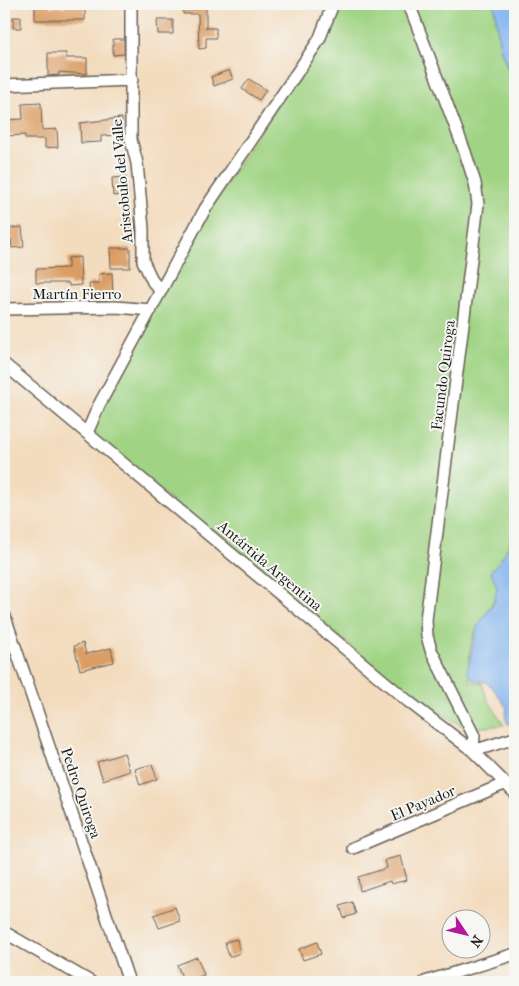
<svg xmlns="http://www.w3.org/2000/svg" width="519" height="986" font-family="'IM FELL French Canon',serif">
<rect width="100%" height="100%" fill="#f6f6f2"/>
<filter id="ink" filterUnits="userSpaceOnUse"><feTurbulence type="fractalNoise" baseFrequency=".02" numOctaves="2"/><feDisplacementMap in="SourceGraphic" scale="10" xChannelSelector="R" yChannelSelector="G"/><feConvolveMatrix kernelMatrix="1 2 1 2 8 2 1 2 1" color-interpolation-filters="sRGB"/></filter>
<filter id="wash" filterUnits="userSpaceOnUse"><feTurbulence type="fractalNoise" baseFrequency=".0096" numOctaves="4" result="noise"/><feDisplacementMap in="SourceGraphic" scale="20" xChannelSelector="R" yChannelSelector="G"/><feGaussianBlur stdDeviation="1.12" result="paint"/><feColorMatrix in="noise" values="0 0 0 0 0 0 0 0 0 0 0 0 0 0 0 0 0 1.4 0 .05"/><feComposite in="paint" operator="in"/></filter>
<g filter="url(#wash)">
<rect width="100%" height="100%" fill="#f3dbbd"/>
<path fill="#a0d484" stroke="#5e7850" d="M333,4H494L500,48L515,88V522C512,534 510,547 503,557C500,563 493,566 491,573C508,591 484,613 477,629C469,644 467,665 470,682L482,683L487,698L504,725L467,729L412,696L87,433L175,263L319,40Z"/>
<path fill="#83b5ef" stroke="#506886" d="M494,4H515V88L500,48Z
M515,522V724H508L505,717L507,708L492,687L485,682L473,680L467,672L477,627L494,602L497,588L491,571C507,552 510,547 515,522Z"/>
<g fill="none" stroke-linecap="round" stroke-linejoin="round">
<path stroke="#83b5ef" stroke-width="3" d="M512,724V729
M513,748L515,751"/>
</g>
<g id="blocks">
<path fill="#db9d64" d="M35,4H50V7H67L66,4H85V20H35Z
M183,4H202V7L206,6V28H216V38H206V48L199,49L198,14H183Z
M13,17H21V28H13Z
M157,20H173V34H158Z
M113,39H124V54L113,55Z
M48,53H66V58H87V74L59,72V75L48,76Z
M229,70L233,79L214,86L211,77Z
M249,79L266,90L259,100L242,89Z
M41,103L42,130L57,129L58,147L45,148V139H25V135L4,136V120L23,119L22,104Z
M122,118V135L101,136V142L81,143L80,123Z
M126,177L128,194L113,196L112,178Z
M129,219H135L136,237L130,238Z
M22,227L24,247L12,248L11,239L4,240V229Z
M110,248H130V268H111Z
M80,257L81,285L69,286V283H36V269L68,268V258Z
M112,273L113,294H90L89,283H99V274Z
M83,643L86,654L111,648L114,662L80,670L74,646Z
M124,753L130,771L103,780L97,762Z
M152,764L157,779L140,785L135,769Z
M401,856L407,880L391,884L390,881L360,891L358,877L387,868L385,860Z
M352,902L356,914L344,918L340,906Z
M175,907L180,921L159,928L154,915Z
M237,939L240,953L229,957L225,942Z
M317,942L321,954L303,960L299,949Z
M197,957L204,975L184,982L177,965Z"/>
</g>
</g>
<g filter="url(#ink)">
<use href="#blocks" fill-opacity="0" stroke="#675f54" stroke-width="1"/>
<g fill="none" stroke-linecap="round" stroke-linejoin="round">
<defs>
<path id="street" d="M131,4V140L137,163L143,229V261L153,282L161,291
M409,4L465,152L475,183L478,204L426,620L427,636L431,650L474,736L473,751L515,738
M4,85L132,80
M4,309L116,307L151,310
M4,364L409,702L473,751L515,793
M87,433L99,405L205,209L319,40L333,4
M4,614L129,982
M353,848L504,784
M4,932L91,982
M425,982L515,954"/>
</defs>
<use href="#street" stroke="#675f54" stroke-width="14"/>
<use href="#street" stroke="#fff" stroke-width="11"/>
</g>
</g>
<g text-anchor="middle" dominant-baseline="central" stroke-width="4" stroke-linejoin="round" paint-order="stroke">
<g font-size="15" fill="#1c1c1c" stroke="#f6f6f2">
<text transform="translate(122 181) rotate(-95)">Aristobulo del Valle</text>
<text x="77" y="294">Martín Fierro</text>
<text transform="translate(443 375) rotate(-83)">Facundo Quiroga</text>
<text transform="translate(270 566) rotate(40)">Antártida Argentina</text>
<text transform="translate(81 793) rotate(71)">Pedro Quiroga</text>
<text transform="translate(423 803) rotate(-23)">El Payador</text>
</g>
</g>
<rect width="519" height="986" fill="none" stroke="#f6f6f2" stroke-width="20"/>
<g transform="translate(466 934) rotate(125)"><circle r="24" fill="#f6f6f2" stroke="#9f9f9c"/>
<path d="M0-4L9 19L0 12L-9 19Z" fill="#b5179e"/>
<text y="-8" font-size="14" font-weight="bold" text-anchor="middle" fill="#1c1c1c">N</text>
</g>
</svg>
